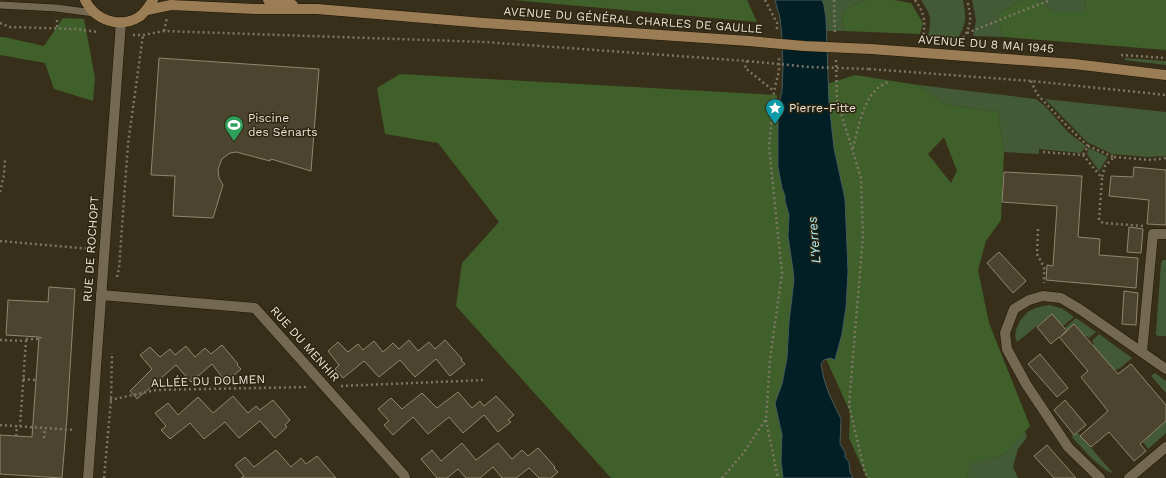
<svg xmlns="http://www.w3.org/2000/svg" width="1166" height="478" font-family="'Work Sans',sans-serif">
<rect width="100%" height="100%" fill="#382f1a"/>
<path fill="#435a36" d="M822,0H865L847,8L842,16L844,31H826C826,20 826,10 822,0Z
M921,0H963C966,17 967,23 958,38L928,36C932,18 931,15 921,0Z
M972,0H1021L997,15L1003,37L973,36L976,20Z
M1037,0H1085L1086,12H1055Z
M1125,58L1166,61V65L1125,60Z
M918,85L1036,99L1045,106L1068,132L1086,146L1081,153L1039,149V154L1004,152L998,112L948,105Z
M1045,99L1166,112V156L1148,157L1112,154L1087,142Z
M1089,148L1108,157L1099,171L1087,154Z
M1163,260H1166V336H1159L1156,335V332L1161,263Z
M1050,305L1063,309L1074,317L1063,326L1052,314L1017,342C1011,332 1022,315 1031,310C1037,307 1044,306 1050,305Z
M1076,318L1096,332L1089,338L1087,336L1085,337L1074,324L1067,331L1065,328Z
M1099,334L1132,358L1120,368L1115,370L1107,376L1092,345L1094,344L1092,341Z
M1155,373L1166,381V393L1151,376Z
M1166,421V433L1148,449L1143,442Z
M1025,431L1027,437L1018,449L1013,467L1018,478H967L970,463L1004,455Z
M1077,432L1113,473C1103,472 1079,445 1072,437L1073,433Z"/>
<path fill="#3f602a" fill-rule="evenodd" d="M513,0H747L757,22Z
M865,0H894L911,3L923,23L920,34L844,31L842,16L847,8Z
M1021,0H1037L1055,12H1086L1085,0H1166V50L1003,37L997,15Z
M63,18L84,19L95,78L93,101L54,89L45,63L0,55V37H4L44,46Z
M400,74L777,95L788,170L800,298L799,478H611L456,306L462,263L499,222L438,143L385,134L377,88Z
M855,75L918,85L948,105L998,112L1004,152L1001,220L986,241L978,270L989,323L1030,426L1004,455L971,463L967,478H867L849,438L850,412L822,350L821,86ZM944,137L957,171L951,183L928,154Z"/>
<path fill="#021f25" stroke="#475a5a" d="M775,0H822L824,5L826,19L829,103L834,148L845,199L848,271L846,307L842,334L835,360L830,358L824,360L821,364L824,379L829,394L841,419L840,444L845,452V457L849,462L850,472L853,478H783L781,460L782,435L775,403L782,384L787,358L789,322L794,280L793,270L788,236L789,215L785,201V196L782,188L778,167V108L782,91L783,66L782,38L780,18Z"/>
<path fill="#4d442f" stroke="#91866f" d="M159,58L319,69L311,171L271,159L270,161L236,152L230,153L222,159L218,169L219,178L223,185L213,218L173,216L175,176L151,175Z
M1134,167L1166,170V225L1147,224L1149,200L1109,196L1111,176L1133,177Z
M1004,172L1082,176L1078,237L1100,239L1099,255L1138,258L1136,288L1046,280L1047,265L1053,266L1057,206L1002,202Z
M1129,227L1143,229L1141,253L1127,252Z
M999,252L1026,281L1013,293L987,263Z
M49,287L75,289L67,417L62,478L0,474V435L32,437L39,337L6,335L8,300L48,302Z
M1124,291L1138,293L1136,325L1122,324Z
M1052,314L1067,331L1060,337L1074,324L1118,374L1131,364L1166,405V421L1140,444L1146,451L1134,461L1109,432L1091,447L1080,436L1108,411L1081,377L1088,371L1059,337L1051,344L1037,327Z
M409,340L418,351L429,342L435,349L445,340L462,359L461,360L465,364L450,376L436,359L415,377L400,360L379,377L364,361L343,378L335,369L339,365L328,351L338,342L348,352L358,344L363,350L374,341L383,352L393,343L399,349Z
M222,345L238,364L237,365L241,369L226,382L212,364L191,382L176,365L137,399L130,391L152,369L140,355L150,347L160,357L170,349L175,355L186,346L195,357L205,348L211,354Z
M1040,354L1068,388L1057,397L1028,364Z
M458,392L472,408L480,401L484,406L496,396L514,415L508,420L511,422L498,432L484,415L463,433L449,417L428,434L413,417L393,435L384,425L389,421L378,409L391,398L402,409L422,393L437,408Z
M233,396L248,413L256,406L260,410L273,400L290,420L285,425L287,427L275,438L260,421L239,438L225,422L204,439L190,423L170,439L161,430L166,426L155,413L168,403L178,415L198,397L213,413Z
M1065,400L1086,425L1074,435L1054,410Z
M462,443L476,460L498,443L512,459L522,450L528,456L538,448L555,467L554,468L558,472L551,478H539L529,468L516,478H502L493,467L480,478H466L458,469L447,478H437L421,459L432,450L441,461Z
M1047,445L1076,478H1054L1034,456Z
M276,450L291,467L301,458L306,464L317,456L336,478H241L244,476L235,465L245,457L254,467Z"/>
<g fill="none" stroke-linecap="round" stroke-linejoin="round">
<defs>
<path id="service" d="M0,5L56,8L94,13"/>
<path id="minor" d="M101,295L255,308L404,475L405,478
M1142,352L1153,234H1166
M1100,478L1068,447L1026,384L1007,349L1005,333L1014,309L1029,300L1043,296L1061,298L1081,310L1166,369
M1129,478L1166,447"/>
<path id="tertiary" d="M88,478L121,22"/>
<path id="secondary" d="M85,0C95,20 119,29 139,17C145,13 149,6 153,0
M268,0L293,5
M147,10L171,5L255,9H317L484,23L749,41
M871,49L1074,64L1166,75"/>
</defs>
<use href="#service" stroke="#1f1603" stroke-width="8"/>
<use href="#minor" stroke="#1f1603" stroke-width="11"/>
<use href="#tertiary" stroke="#1f1603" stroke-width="11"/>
<use href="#secondary" stroke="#1f1603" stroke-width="11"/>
<path stroke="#7e7665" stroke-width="2.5" stroke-dasharray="2 3" stroke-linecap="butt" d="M765,0L777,23V31
M834,0L835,35
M915,0C926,15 925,23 923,40
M57,20V29
M0,23L10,27L75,29L98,32
M164,31L167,18
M967,33C995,22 1023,10 1051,0
M133,35H143L164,31L485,42L747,61L745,68L774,91
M960,42C972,27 972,18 967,0
M1121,55L1166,58
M836,60L837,100L861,178L863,236L849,405L865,473L869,478
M869,69L1031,81L1166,95
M1031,81L1037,94L1066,125L1088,146L1083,155
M1088,146L1114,157L1105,166L1102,177
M853,148C858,130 862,103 876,90C879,86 885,84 889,81
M1043,152L1083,155L1102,178L1099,220L1103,223L1143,226
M1114,157L1151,160L1166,158
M0,192L4,175L5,159
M1038,229L1037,254L1044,267V283
M0,241L91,249
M117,277L119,269L128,144L143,35
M26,339H40L41,337
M0,340L26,341L20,426
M23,379L36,380
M341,386L485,380
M110,400L156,390L308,387
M766,420L777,474L779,478
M0,425L74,430
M16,436L17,426
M44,438L45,428
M104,478L111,400L112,353
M722,478L742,455L766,419L770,359L782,273L769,147L774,91L779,71V56"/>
<use href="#service" stroke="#736953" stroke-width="7"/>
<use href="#minor" stroke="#736953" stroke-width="10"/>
<use href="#tertiary" stroke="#736953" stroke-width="10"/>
<use href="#secondary" stroke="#9a7c55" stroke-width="10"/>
<defs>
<path id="secondary-bridge" d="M749,41L804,46L871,49"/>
</defs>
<use href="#secondary-bridge" stroke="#1f1603" stroke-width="11" stroke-linecap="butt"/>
<path stroke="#7e7665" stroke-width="2.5" stroke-dasharray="2 3" stroke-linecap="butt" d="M747,61L809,67L869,69"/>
<use href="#secondary-bridge" stroke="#9a7c55" stroke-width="10"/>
</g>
<defs>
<symbol id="sight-pin" viewBox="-11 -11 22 30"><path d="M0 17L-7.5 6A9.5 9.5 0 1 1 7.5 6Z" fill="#0f9aa8" stroke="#2d2510"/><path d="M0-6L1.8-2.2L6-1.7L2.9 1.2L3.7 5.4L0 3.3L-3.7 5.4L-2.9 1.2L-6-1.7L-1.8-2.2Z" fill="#fff"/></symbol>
<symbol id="stadium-pin" viewBox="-11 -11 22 30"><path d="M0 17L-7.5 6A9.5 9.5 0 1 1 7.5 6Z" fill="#2e9e5b" stroke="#2d2510"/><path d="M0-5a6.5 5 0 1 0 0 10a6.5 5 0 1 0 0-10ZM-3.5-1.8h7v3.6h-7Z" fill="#fff"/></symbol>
</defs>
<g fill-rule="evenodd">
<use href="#sight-pin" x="764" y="97" width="22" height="30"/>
<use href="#stadium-pin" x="223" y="114" width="22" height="30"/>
</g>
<g text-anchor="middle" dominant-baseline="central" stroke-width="3" stroke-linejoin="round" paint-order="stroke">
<g font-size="12" fill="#e9e3d7" stroke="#2d2510">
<text transform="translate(633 20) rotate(4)">AVENUE DU GÉNÉRAL CHARLES DE GAULLE</text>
<text transform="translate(986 44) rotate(4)">AVENUE DU 8 MAI 1945</text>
<text transform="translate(91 249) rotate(-86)">RUE DE ROCHOPT</text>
<text transform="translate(305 344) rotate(48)">RUE DU MENHIR</text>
<text transform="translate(208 381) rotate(-2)">ALLÉE DU DOLMEN</text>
</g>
<g font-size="12" fill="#e9e3d7" stroke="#2d2510" text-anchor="start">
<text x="789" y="108">Pierre-Fitte</text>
<text x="248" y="118">Piscine<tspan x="248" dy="14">des Sénarts</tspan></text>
</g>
<g font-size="13" font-style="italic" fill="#a9eefd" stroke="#2d2510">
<text transform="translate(814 240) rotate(-95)">L'Yerres</text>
</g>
</g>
</svg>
